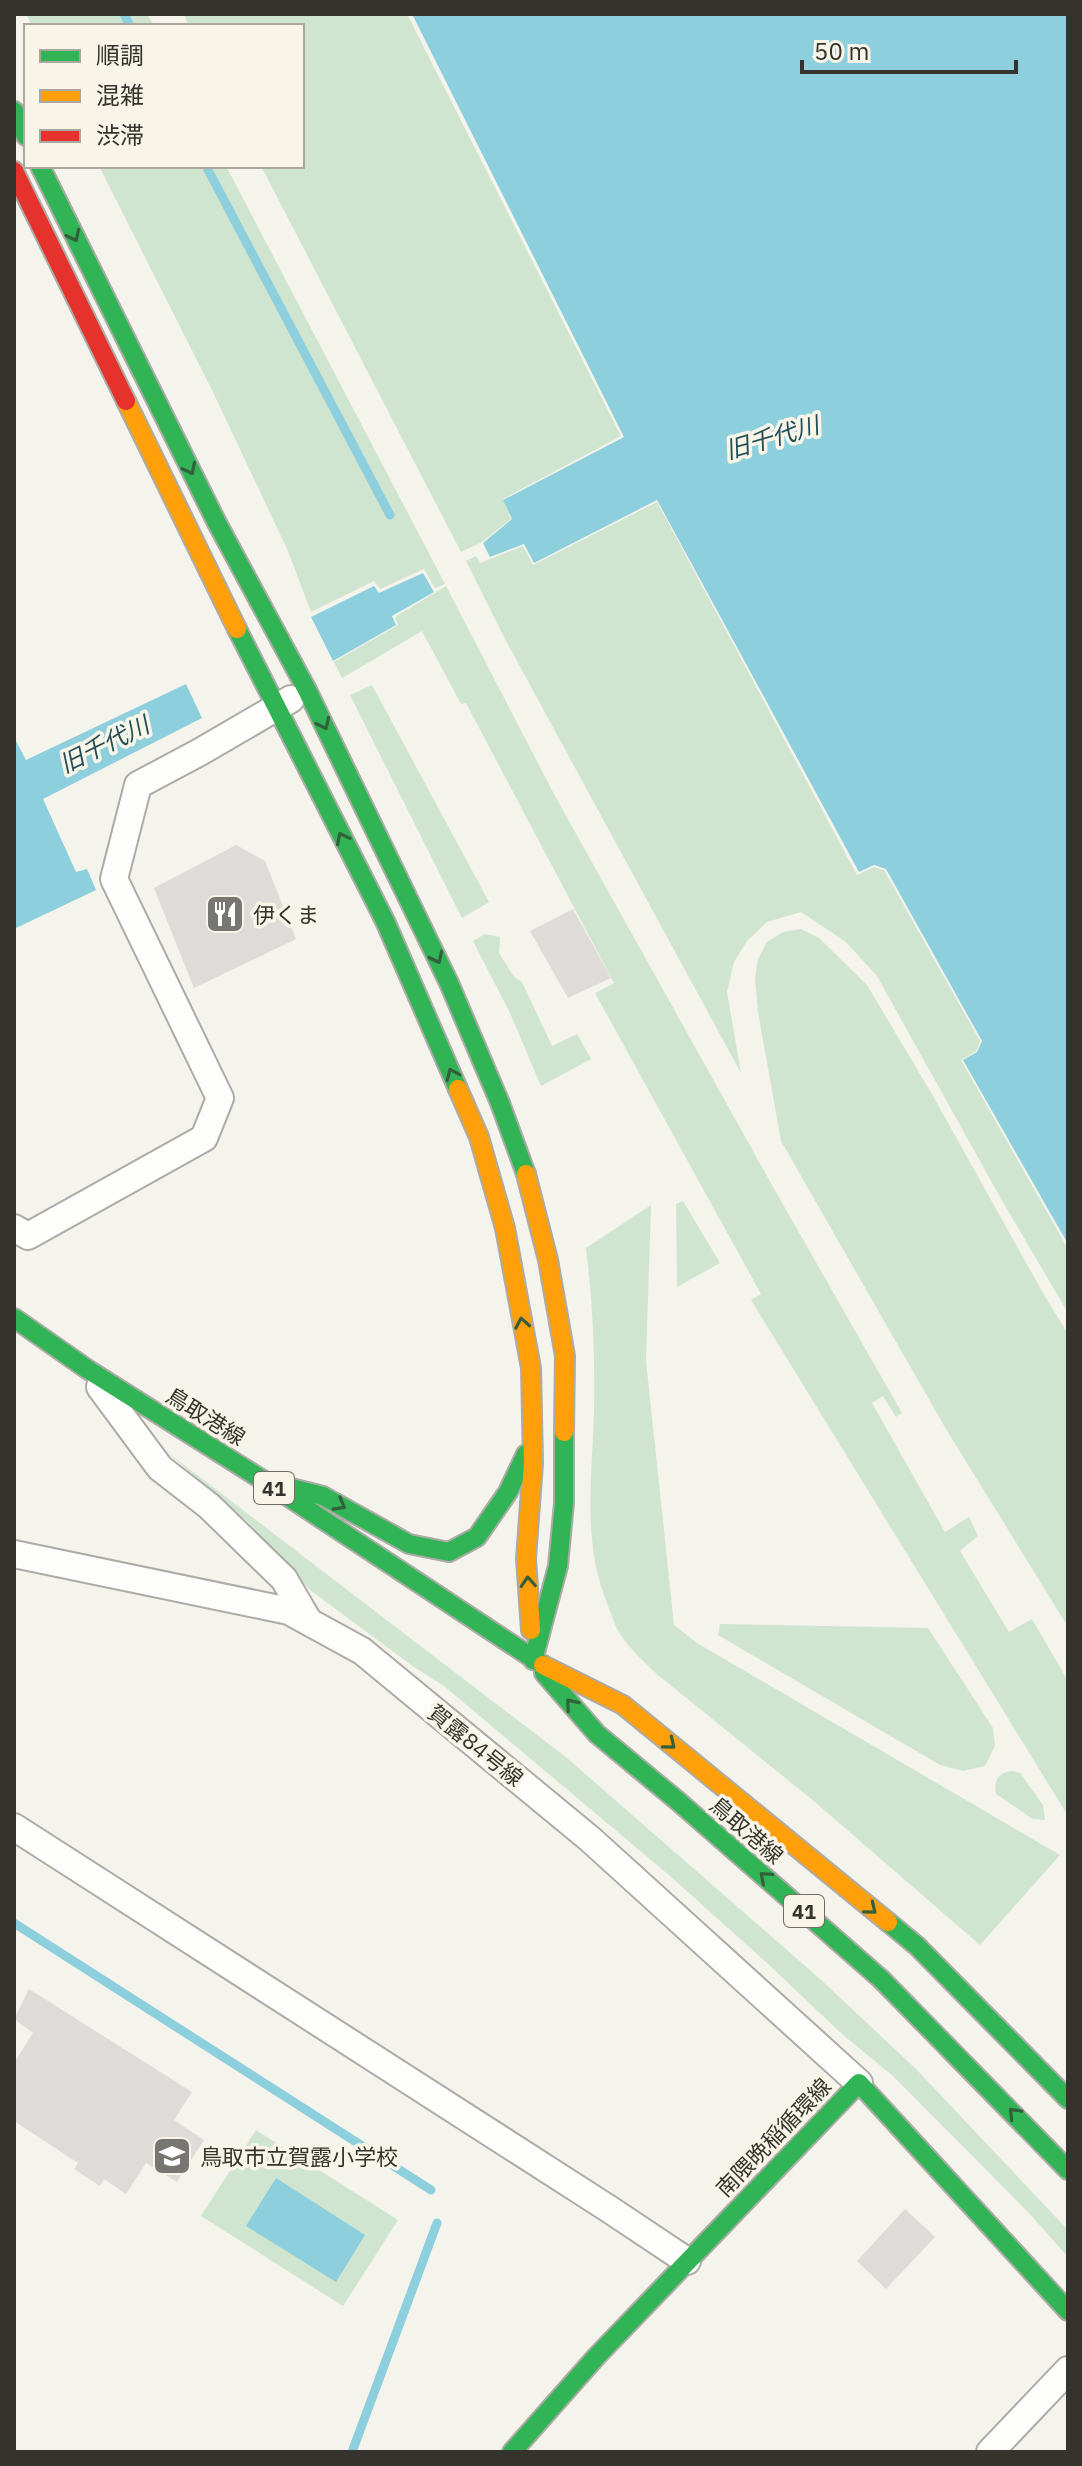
<svg xmlns="http://www.w3.org/2000/svg" width="1082" height="2466" font-family="'IBM Plex Sans','Noto Sans JP',sans-serif">
<rect width="100%" height="100%" fill="#f4f3ec"/>
<path fill="#d0e5cf" d="M26,14H147L154,26H32Z
M184,14H407L621,436L503,499L511,519L482,542L461,552L261,166H302V26H189Z
M99,166H226L445,584L435,588L424,569L380,589L374,581L311,612L288,551L213,392Z
M657,502L857,875L874,867L884,870L980,1041L976,1051L961,1060L1068,1249V1313L1000,1197L877,976L846,942L801,912L767,922L747,941L734,962L727,992L741,1073L505,639L466,561L476,556L480,563L523,546L533,565Z
M446,586L555,796L777,1194L902,1413L896,1417L883,1396L872,1403L945,1532L969,1517L978,1536L960,1551L1009,1632L1032,1619L1068,1681V1816L751,1300L761,1294L595,993L614,983L466,703L461,704L422,631L342,678L334,662L398,625L395,617Z
M372,685L489,902L462,918L350,695Z
M801,929L819,938L867,985L933,1096L1043,1293L1068,1334V1627L946,1429L781,1141L758,1012L755,978L758,959L767,942L783,932Z
M485,934L500,937L499,953L514,977L522,982L552,1046L577,1034L591,1059L541,1086L510,1013L473,941Z
M683,1201L720,1263L677,1287L676,1204Z
M651,1205L646,1361L674,1625L697,1643L1060,1855L980,1945L815,1802L658,1675C644,1662 631,1650 620,1634C615,1626 612,1616 608,1606C582,1543 592,1479 594,1413C595,1356 593,1304 586,1248Z
M167,1452L567,1758L819,1978L916,2069L1068,2230V2257L1028,2212L893,2076L842,2034L767,1963L670,1876L444,1686L414,1667L310,1590L249,1523Z
M720,1624L928,1628L993,1728L995,1746L985,1766L963,1771L940,1765L718,1635Z
M1012,1771L1020,1773L1043,1805L1045,1820L1033,1819L996,1794C994,1781 997,1773 1012,1771Z
M256,2130L398,2220L343,2306L201,2216Z"/>
<path fill="#8dcfdd" d="M412,14H1068V1244L963,1060L977,1052L982,1041L886,869L874,865L859,872L657,500L534,563L524,544L490,557L483,543L512,519L503,500L624,437Z
M423,573L434,592L392,616L396,625L333,661L311,617L374,586L379,593Z
M186,684L202,718L43,799L76,872L87,869L96,890L14,929V737L26,760Z
M276,2178L365,2235L336,2282L246,2226Z"/>
<g fill="none" stroke-linecap="round" stroke-linejoin="round">
<path stroke="#8dcfdd" stroke-width="9" d="M124,14L130,26
M206,166L390,515
M14,1923L431,2190
M352,2452L437,2223"/>
</g>
<path fill="#dfdbd9" d="M236,845L265,861L296,939L194,988L154,888Z
M573,909L611,978L568,998L530,931Z
M29,1989L192,2092L174,2120L204,2140L177,2182L146,2163L126,2194L104,2179L100,2186L74,2169L78,2163L14,2121V2063L33,2033L14,2019Z
M905,2209L935,2237L886,2289L857,2261Z"/>
<g fill="none" stroke-linecap="round" stroke-linejoin="round">
<defs>
<path id="street" d="M14,1228L28,1236L204,1138L220,1098L114,879L138,785L200,752L291,699
M100,1387L160,1468L209,1506L284,1579L309,1622
M14,1554L289,1611L362,1651L590,1839L859,2083
M14,1827L609,2209L687,2261
M990,2452L1068,2370"/>
<path id="fast" d="M14,111L26,136
M40,166L217,523L307,690L449,983L500,1103L526,1174
M237,629L385,921L458,1089
M14,1318L87,1369L266,1482L543,1665
M287,1487L323,1496L409,1544L449,1552L477,1537L508,1492L526,1454
M533,1660L558,1566L564,1503V1432
M544,1673L597,1734L679,1802L881,1979L1068,2170
M888,1922L917,1946L1068,2099
M512,2452L596,2357L859,2083L1068,2311"/>
<path id="slow" d="M126,401L237,629
M458,1089L479,1137L505,1228L531,1368L533,1463L526,1559L531,1630
M526,1174L548,1260L565,1356L564,1432
M543,1665L623,1705L888,1922"/>
<path id="jam" d="M14,171L126,401"/>
</defs>
<use href="#street" stroke="#acaba6" stroke-width="30"/>
<use href="#fast" stroke="#acaba6" stroke-width="22"/>
<use href="#slow" stroke="#acaba6" stroke-width="22"/>
<use href="#jam" stroke="#acaba6" stroke-width="22"/>
<use href="#street" stroke="#fdfdfc" stroke-width="26"/>
<use href="#fast" stroke="#30b455" stroke-width="18"/>
<use href="#slow" stroke="#ff9f0a" stroke-width="18"/>
<use href="#jam" stroke="#e5322d" stroke-width="18"/>
</g>
<defs><path id="oneway-chevron" d="M-2-3.5L2.5 0L-2 3.5" fill="none" stroke-width="1.6" stroke-linecap="round" stroke-linejoin="round" transform="scale(2)"/></defs>
<g stroke="#33603c">
<use href="#oneway-chevron" transform="translate(74 236) rotate(64)"/>
<use href="#oneway-chevron" transform="translate(190 469) rotate(63)"/>
<use href="#oneway-chevron" transform="translate(324 724) rotate(64)"/>
<use href="#oneway-chevron" transform="translate(342 838) rotate(-117)"/>
<use href="#oneway-chevron" transform="translate(437 958) rotate(64)"/>
<use href="#oneway-chevron" transform="translate(452 1074) rotate(-114)"/>
<use href="#oneway-chevron" transform="translate(522 1323) rotate(-100)"/>
<use href="#oneway-chevron" transform="translate(340 1505) rotate(29)"/>
<use href="#oneway-chevron" transform="translate(528 1582) rotate(-94)"/>
<use href="#oneway-chevron" transform="translate(571 1704) rotate(-130)"/>
<use href="#oneway-chevron" transform="translate(670 1744) rotate(39)"/>
<use href="#oneway-chevron" transform="translate(765 1877) rotate(-139)"/>
<use href="#oneway-chevron" transform="translate(871 1909) rotate(39)"/>
<use href="#oneway-chevron" transform="translate(1014 2113) rotate(-133)"/>
</g>
<defs>
<symbol id="restaurant-square" viewBox="-11 -11 22 22"><rect x="-9" y="-9" width="18" height="18" rx="4" fill="#777670" stroke="#f8f5e8"/><path d="M-5-6h1v4h1v-4h1v4h1v-4h1v5L-1.5 .5V6h-2V.5L-5-1ZM5-6V6H3V1.5H1.5Q1.5-4 5-6Z" fill="#fff"/></symbol>
<symbol id="school-square" viewBox="-11 -11 22 22"><rect x="-9" y="-9" width="18" height="18" rx="4" fill="#777670" stroke="#f8f5e8"/><path d="M0-5L7-2L0 1L-7-2ZM-4 1L0 2.5L4 1V4Q0 6-4 4Z" fill="#fff"/></symbol>
</defs>
<g fill-rule="evenodd">
<use href="#restaurant-square" x="203" y="892" width="44" height="44"/>
<use href="#school-square" x="150" y="2134" width="44" height="44"/>
</g>
<g text-anchor="middle" dominant-baseline="central" stroke-width="7" stroke-linejoin="round" paint-order="stroke">
<g fill="#f8f5e8" stroke="#6f6d66" stroke-width="2">
<rect x="254" y="1472" width="40" height="32" rx="6"/>
<rect x="784" y="1895" width="40" height="32" rx="6"/>
</g>
<g font-size="20" font-weight="bold" fill="#34332e">
<text x="274" y="1488">41</text>
<text x="804" y="1911">41</text>
</g>
<g font-size="22" fill="#34332e" stroke="#f8f5e8" text-anchor="start">
<text x="253" y="914">伊くま</text>
<text x="200" y="2156">鳥取市立賀露小学校</text>
</g>
<g font-size="22" fill="#34332e" stroke="#f8f5e8">
<text transform="translate(206 1416) rotate(32)">鳥取港線</text>
<text transform="translate(476 1745) rotate(39)">賀露84号線</text>
<text transform="translate(747 1830) rotate(41)">鳥取港線</text>
<text transform="translate(773 2137) rotate(-46)">南隈晩稲循環線</text>
</g>
<g font-size="24" font-style="italic" fill="#244f59" stroke="#f8f5e8">
<text transform="translate(772 437) rotate(-16)">旧千代川</text>
<text transform="translate(104 744) rotate(-26)">旧千代川</text>
</g>
</g>
<rect width="1082" height="2466" fill="none" stroke="#34332e" stroke-width="32"/>
<rect x="24" y="24" width="280" height="144" fill="#f8f5e8" stroke="#aaa79e" stroke-width="2"/>
<rect x="40" y="50" width="40" height="12" fill="#30b455" stroke="#aaa79e" stroke-width="2"/>
<text x="96" y="64" font-size="24" fill="#34332e">順調</text>
<rect x="40" y="90" width="40" height="12" fill="#ff9f0a" stroke="#aaa79e" stroke-width="2"/>
<text x="96" y="104" font-size="24" fill="#34332e">混雑</text>
<rect x="40" y="130" width="40" height="12" fill="#e5322d" stroke="#aaa79e" stroke-width="2"/>
<text x="96" y="144" font-size="24" fill="#34332e">渋滞</text>
<path d="M802 60v12h214v-12" fill="none" stroke="#34332e" stroke-width="4"/>
<text x="814" y="60" font-size="24" fill="#34332e" stroke="#f8f5e8" stroke-width="6" paint-order="stroke">50 m</text>
</svg>
